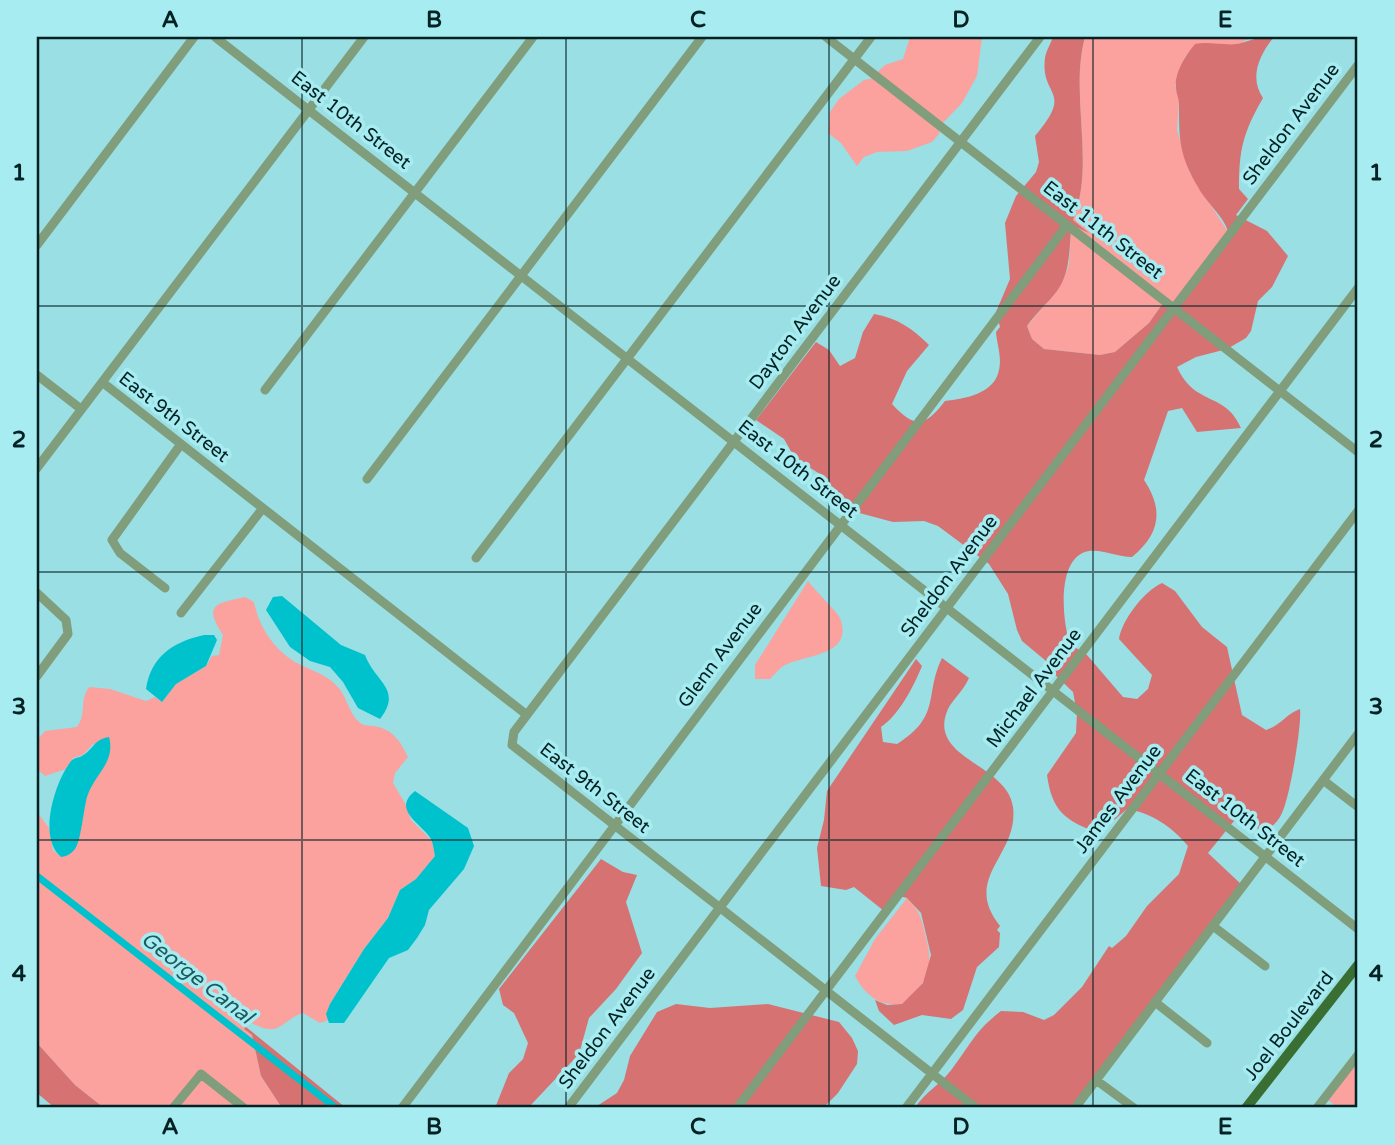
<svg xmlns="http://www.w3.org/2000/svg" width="1395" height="1145" font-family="'Varela Round',sans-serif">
<rect width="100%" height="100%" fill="#9adfe4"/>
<path fill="#fba19e" d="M910,37H982L977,76L962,103L940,126L939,134L932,142L907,151L877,152L864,157L857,166L841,143L828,133L830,112L839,99L864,80L870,79L885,65L903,59Z
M1085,37H1252L1239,44L1186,55L1175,85L1179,100L1177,130L1190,173L1228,232L1175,301L1161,306L1149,323L1115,352L1100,355L1044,349L1032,339L1027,326L1057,291L1064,278L1069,264L1071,231L1083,228L1073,220C1096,163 1069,95 1085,37Z
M808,581C813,588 839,614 840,618C855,658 801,654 782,667C778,670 774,675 770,679H755V665Z
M245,597L254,602C259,627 273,648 295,662C309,670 325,673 337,686C347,696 348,712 359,722C364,727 372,725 379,727C394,731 402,744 408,757L395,773L393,783L406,805L411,820L432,841L435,856L416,879L400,890L388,918L364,949L330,1004L328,1020L320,1023L303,1013C281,1020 280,1039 252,1023L244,1028L252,1035L261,1076L282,1108H104L75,1085L37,1043V812L49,828L53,850L61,857L70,854C85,835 80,807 91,786C101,767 109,766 110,741L93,744L83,755L73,758L66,769L45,776L37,769V740L45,731L77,727C87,714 79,700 89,687L110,689L146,701L155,697L162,702L176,684L206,666L212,656L219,655L223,635C203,604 215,604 245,597Z
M907,898C922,913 922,922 927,942C934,973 925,984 902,1004C879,1006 866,996 855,976L875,939Z
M1358,1061V1108H1338L1328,1100Z"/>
<path fill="#d67271" d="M1053,37H1085C1069,95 1096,163 1073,220L1089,233L1078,228L1071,231C1069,252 1070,273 1057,291C1047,304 1036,313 1027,326L1032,339L1044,349L1100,355L1115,352L1149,323L1161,306L1175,301L1228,232C1226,219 1205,201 1198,187C1179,155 1179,139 1179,104C1179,98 1176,93 1176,88C1174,73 1186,55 1195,44C1210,41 1230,47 1241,43C1255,39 1258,37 1274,37C1259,55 1249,78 1263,98C1243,133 1239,149 1239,189L1248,199L1236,215L1267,231L1288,256L1272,287L1258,301L1251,331L1246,338L1227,349L1196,357L1177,367C1195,407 1225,391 1241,428L1197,432L1182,408L1168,411L1144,480C1164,510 1160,534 1132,557C1118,557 1102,549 1089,551C1056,556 1062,621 1070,644L1087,655L1123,697L1137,699L1148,689L1152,675L1119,639C1122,620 1144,591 1162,583L1175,591L1202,627L1227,647L1242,715L1266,730C1280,726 1286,714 1300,709C1302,724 1290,797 1282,813C1278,822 1272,827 1263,832L1238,816L1208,853L1243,886L1076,1108H915C925,1092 941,1084 952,1069C971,1044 975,1031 1001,1011L1023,1012L1044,1020L1054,1015L1082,987L1109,946L1112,948L1126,936L1147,906L1179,874L1188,846C1172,827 1152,813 1127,809L1099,833C1065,821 1052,811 1047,775L1076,733L1077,713L1073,692L1049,669L1046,661L1022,641L1017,630L1008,594L989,564L938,526L924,521L893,522L852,511L836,498L828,479L804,464L792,453L784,439L756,420L816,342L829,350L840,366L855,358L863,332L874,314C897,318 912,328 929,345L907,371L892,404C915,429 925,427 945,401C965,399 995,393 999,370C1002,357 997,345 996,332L1000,327L996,312L1010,279L1005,223L1016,196L1036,172L1039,162L1035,136C1075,89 1040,98 1045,58C1046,51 1051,43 1053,37Z
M942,658L969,678C964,690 953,699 948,709C926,759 1007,763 1013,807C1019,856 961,877 1000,926L997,930L1000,933L999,947L977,967L963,1010L951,1019L922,1015L894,1025L879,1011L875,1000L887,1005L902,1004L923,983L931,955L921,913L907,898L896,895L884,911L854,887L846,890L821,886L817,848L824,820L827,791L916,659L922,666C914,686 899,715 881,727L883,742L897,744C942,716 924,695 942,658Z
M601,859L623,872L637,875L626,902L642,953L616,989L589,1018L579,1054L528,1108H495L509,1073L523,1059L528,1043L514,1013L503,1005L499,989Z
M676,1004L710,1008L768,1004L839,1022L852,1038L858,1051L857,1064L838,1093L823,1108H594L617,1093L624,1080L630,1056L657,1012Z
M246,1027L346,1108H282L261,1076L252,1035L244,1029Z
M37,1043L75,1085L104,1108H55L37,1093Z"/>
<path fill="#00c2cc" d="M282,596L341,645L365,655C375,682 403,689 380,719L358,708L343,682L330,667L310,661L290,647L266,610L273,597Z
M204,635H214L217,640L206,666L176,684L162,702L146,689C151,657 172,642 204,635Z
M109,737C116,763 94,774 87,797C84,808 81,837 77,845C74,852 69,856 61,857C38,838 54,785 69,764C73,757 76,759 82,756C93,750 94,739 109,737Z
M415,791L468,828L474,846L464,869L429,910L425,925L417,938L408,950L389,958L344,1023H329L326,1014L330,1004L364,949L388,918L400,890L416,879L435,856C434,851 433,843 431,839C422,824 391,810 415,791Z"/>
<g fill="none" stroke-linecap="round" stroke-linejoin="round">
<path stroke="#00c2cc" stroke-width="7" d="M37,876L336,1108"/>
<path stroke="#809d7c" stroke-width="9" d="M215,37L1358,929
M826,37L1358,452
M37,245L194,37
M37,375L81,409
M102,382L527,715
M265,390L533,37
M37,468L364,37
M367,479L702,37
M476,558L871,37
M165,588L120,553L112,540L181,444
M37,593L66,620L68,634L37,676
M181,613L263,508
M1323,780L1358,807
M1213,926L1265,966
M1155,1002L1207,1043
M1096,1080L1134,1108
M173,1108L201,1074L244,1108
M402,1108L1067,225
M568,1108L1358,65
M737,1108L1358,288
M906,1108L1358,511
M976,1108L512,745L514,732L1040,37
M1075,1108L1358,734
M1317,1108L1358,1055"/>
<path stroke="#3a6f33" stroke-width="10" d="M1246,1108L1358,965"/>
</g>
<path fill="none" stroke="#042123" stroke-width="2" stroke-opacity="0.55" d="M302,37V1108M566,37V1108M829,37V1108M1093,37V1108M37,306H1358M37,572H1358M37,840H1358"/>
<g text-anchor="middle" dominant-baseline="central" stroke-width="7" stroke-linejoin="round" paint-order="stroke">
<g font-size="19" fill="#042123" stroke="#a6ecf1">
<text transform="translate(351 120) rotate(38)">East 10th Street</text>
<text transform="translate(1291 124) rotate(-53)">Sheldon Avenue</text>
<text transform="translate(1103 230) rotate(38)">East 11th Street</text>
<text transform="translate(795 332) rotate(-53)">Dayton Avenue</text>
<text transform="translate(174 417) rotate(38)">East 9th Street</text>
<text transform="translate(798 469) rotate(38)">East 10th Street</text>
<text transform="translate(949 576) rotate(-53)">Sheldon Avenue</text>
<text transform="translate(720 655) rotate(-53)">Glenn Avenue</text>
<text transform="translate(1034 688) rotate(-53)">Michael Avenue</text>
<text transform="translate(595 788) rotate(38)">East 9th Street</text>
<text transform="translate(1118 799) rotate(-53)">James Avenue</text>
<text transform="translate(1245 818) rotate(38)">East 10th Street</text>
<text transform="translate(1289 1026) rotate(-52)">Joel Boulevard</text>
<text transform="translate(607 1028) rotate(-53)">Sheldon Avenue</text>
</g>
<g font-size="21" font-style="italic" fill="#1b5a5e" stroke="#a6ecf1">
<text transform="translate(197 978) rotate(38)">George Canal</text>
</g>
</g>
<rect width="1395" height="1145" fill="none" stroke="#a6ecf1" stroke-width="77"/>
<rect x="38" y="38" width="1318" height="1068" fill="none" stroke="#042123" stroke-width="2.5"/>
<g font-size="23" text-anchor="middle" font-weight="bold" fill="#042123">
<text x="170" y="27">A</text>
<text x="434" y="27">B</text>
<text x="698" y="27">C</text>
<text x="961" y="27">D</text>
<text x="1225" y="27">E</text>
<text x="19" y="180">1</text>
<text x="1376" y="180">1</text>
<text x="19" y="447">2</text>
<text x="1376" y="447">2</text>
<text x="19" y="714">3</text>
<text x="1376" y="714">3</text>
<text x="19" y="981">4</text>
<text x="1376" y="981">4</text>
<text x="170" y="1134">A</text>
<text x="434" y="1134">B</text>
<text x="698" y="1134">C</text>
<text x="961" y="1134">D</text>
<text x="1225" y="1134">E</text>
</g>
</svg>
